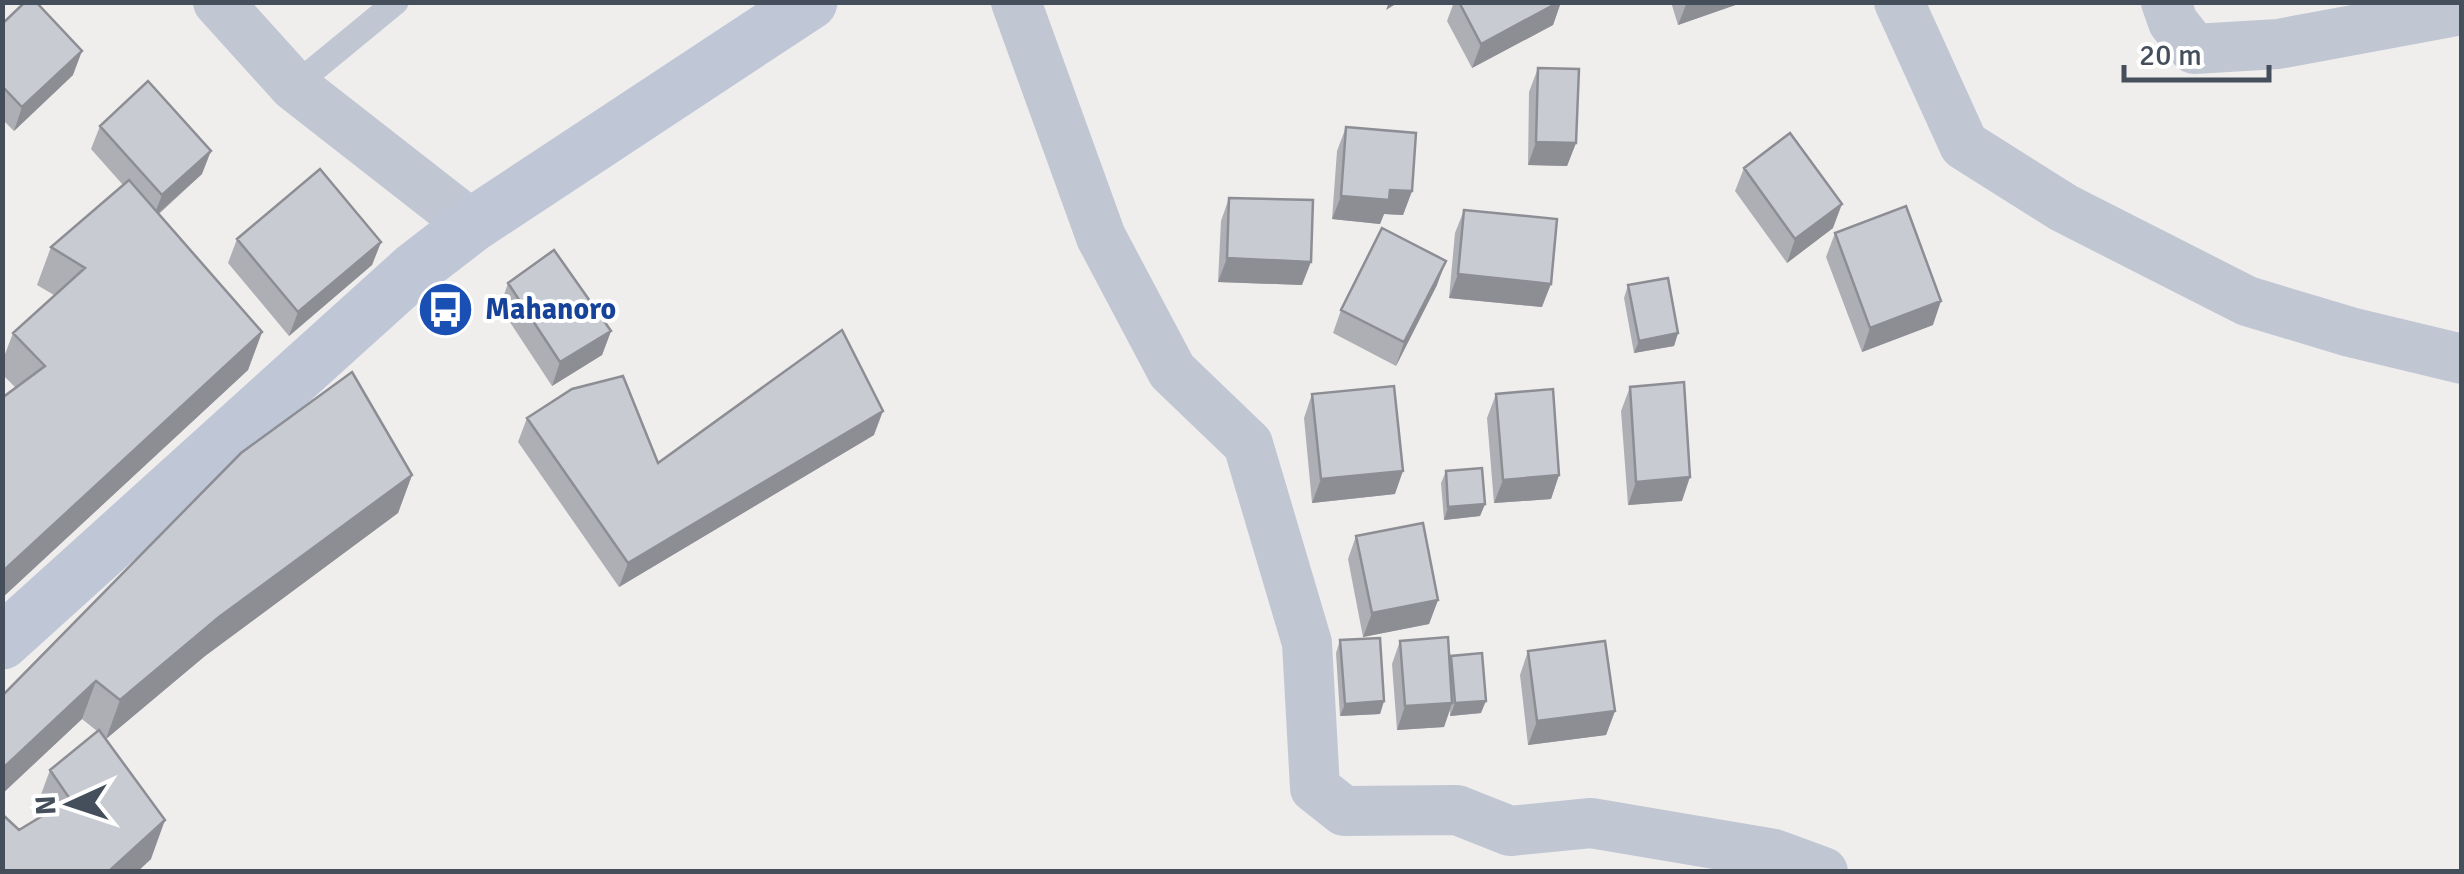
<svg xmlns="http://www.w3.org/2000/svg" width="2464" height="874" font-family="Signika,sans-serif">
<rect width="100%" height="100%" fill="#f0eded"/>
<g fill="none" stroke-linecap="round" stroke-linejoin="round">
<path stroke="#c0c7d3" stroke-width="25" d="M294,86L396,2"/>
<path stroke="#c0c7d3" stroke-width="50" d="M218,2L294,86L472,225
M1016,2L1101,237L1172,371L1248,444L1307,643L1315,788L1344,811L1457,810L1510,831L1591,823L1774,854L1823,872
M1899,2L1964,145L2064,208L2247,301L2350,332L2462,359
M2166,2L2173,22L2194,49L2278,44L2462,10"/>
<path stroke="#bfc7d7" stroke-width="55" d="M2,642L415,269L472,225L810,2"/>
</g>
<path fill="#adafb5" d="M1454,2H1561L1553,25L1472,68L1447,21Z
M1671,2H1744L1678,25Z
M2,24L73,75L14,131L2,119Z
M1538,68L1576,143L1567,166L1528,165L1529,92Z
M100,126L202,174L159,214L262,332L248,370L2,598V398L16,388L2,374V362L13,333L54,295L37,285L51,247L123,185L91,149Z
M1346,127L1412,191L1403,215L1384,214L1380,224L1332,219L1337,151Z
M1744,168L1833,228L1787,263L1735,191Z
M1229,198L1302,285L1218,282L1221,221Z
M1464,210L1542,307L1449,298L1455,233Z
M1835,233L1933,325L1862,352L1826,257Z
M237,239L381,242L372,265L289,336L228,263Z
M508,283L611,331L602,355L552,386L500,307Z
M1437,285L1396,366L1333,333L1341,310Z
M1628,285L1678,333L1674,346L1634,353L1624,298Z
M1630,387L1682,501L1628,505L1621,411Z
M1312,394L1395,494L1312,503L1304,418Z
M1496,394L1559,475L1551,499L1494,503L1487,418Z
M527,418L658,463L874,435L619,587L518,442Z
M1446,471L1485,504L1480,516L1444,520L1441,483Z
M412,475L398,513L205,656L106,739L151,859L137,872H2L19,830L42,816L36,808L50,770L97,731L82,719L2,794V696Z
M1356,536L1438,600L1429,624L1363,637L1348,559Z
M1340,640L1384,701L1380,714L1340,716L1336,653Z
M1400,641L1449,660L1451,656L1481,713L1450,716V710L1444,727L1397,730L1392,664Z
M1528,651L1615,711L1606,735L1528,745L1520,675Z"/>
<path fill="#8d8e94" d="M1389,2H1399L1386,10Z
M1559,2H1561L1553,25L1472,68L1481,44Z
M1687,2H1744L1678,25Z
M82,51L73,75L14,131L22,107Z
M1536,142L1576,143L1567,166L1528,165Z
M211,151L202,174L153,218L162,195Z
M1390,190L1412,191L1403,215L1384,214L1380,224L1332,219L1341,196Z
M1842,204L1833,228L1787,263L1795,239Z
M381,242L372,265L289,336L298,312Z
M1227,258L1311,262L1302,285L1218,282Z
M1446,261L1437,285L1396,366L1404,342Z
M1458,274L1551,284L1542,307L1449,298Z
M1941,301L1933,325L1862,352L1870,328Z
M611,331L602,355L552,386L560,362Z
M262,332L248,370L2,598V572Z
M1678,333L1674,346L1634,353L1639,341Z
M883,411L874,435L619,587L628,563Z
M1403,471L1395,494L1312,503L1321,479Z
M412,475L398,513L205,656L106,739L120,700L219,617Z
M1559,475L1551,499L1494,503L1503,480Z
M1690,477L1682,501L1628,505L1636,482Z
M1485,504L1480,516L1444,520L1448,507Z
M1438,600L1429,624L1363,637L1372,613Z
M96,681L82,719L2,794V769Z
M1384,701L1380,714L1340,716L1345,704Z
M1486,701L1481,713L1450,716L1455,703Z
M1452,703L1444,727L1397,730L1405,706Z
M1615,711L1606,735L1528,745L1537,721Z
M165,820L151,859L137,872H108Z"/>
<path fill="#c9cbd3" stroke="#8d8e94" stroke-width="2.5" d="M25,2H36L82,51L22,107L2,86V24Z
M1459,2H1559L1481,44Z
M1538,68L1579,69L1576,143L1536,142Z
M148,81L211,151L162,195L100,126Z
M1346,127L1416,133L1412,191L1390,190L1389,200L1341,196Z
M1790,133L1842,204L1795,239L1744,168Z
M320,169L381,242L298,312L237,239Z
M129,180L262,332L2,572V398L45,366L13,333L85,268L51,247Z
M1229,198L1313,200L1311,262L1227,258Z
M1906,206L1941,301L1870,328L1835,233Z
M1464,210L1557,219L1551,284L1458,274Z
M1382,228L1446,261L1404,342L1341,310Z
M554,250L611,331L560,362L508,283Z
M1668,278L1678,333L1639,341L1628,285Z
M842,330L883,411L628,563L527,418L572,389L623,376L658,463Z
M352,372L412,475L219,617L120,700L96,681L2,769V696L241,453Z
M1684,382L1690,477L1636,482L1630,387Z
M1394,386L1403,471L1321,479L1312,394Z
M1553,389L1559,475L1503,480L1496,394Z
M1482,468L1485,504L1448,507L1446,471Z
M1423,523L1438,600L1372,613L1356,536Z
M1448,637L1452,703L1405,706L1400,641Z
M1380,638L1384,701L1345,704L1340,640Z
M1605,641L1615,711L1537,721L1528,651Z
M1482,653L1486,701L1455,703L1451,656Z
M99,730L165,820L108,872H2V814L19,830L70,799L50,770Z"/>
<defs>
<symbol id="bus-disc" viewBox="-11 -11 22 22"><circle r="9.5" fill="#1a4fb4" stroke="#fff"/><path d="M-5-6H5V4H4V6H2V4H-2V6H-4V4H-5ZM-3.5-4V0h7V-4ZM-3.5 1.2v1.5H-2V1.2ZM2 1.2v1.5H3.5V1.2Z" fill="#fff"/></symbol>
</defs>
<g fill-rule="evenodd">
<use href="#bus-disc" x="414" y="278" width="63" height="63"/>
</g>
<g text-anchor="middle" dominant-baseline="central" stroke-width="8" stroke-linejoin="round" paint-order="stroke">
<g font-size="30" font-weight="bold" fill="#164399" stroke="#fff" text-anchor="start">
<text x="485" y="309">Mahanoro</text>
</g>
</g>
<rect width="2464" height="874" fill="none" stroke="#454e5b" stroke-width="10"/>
<g transform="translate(70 804) rotate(267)" stroke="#ffffff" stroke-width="8" paint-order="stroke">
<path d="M0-8L18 38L0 25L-18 38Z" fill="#454e5b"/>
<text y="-15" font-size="28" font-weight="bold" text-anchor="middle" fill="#454e5b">N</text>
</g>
<path d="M2124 65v15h145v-15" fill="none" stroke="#454e5b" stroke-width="5"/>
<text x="2139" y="65" font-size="30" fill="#454e5b" stroke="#ffffff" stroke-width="8" paint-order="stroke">20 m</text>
</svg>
